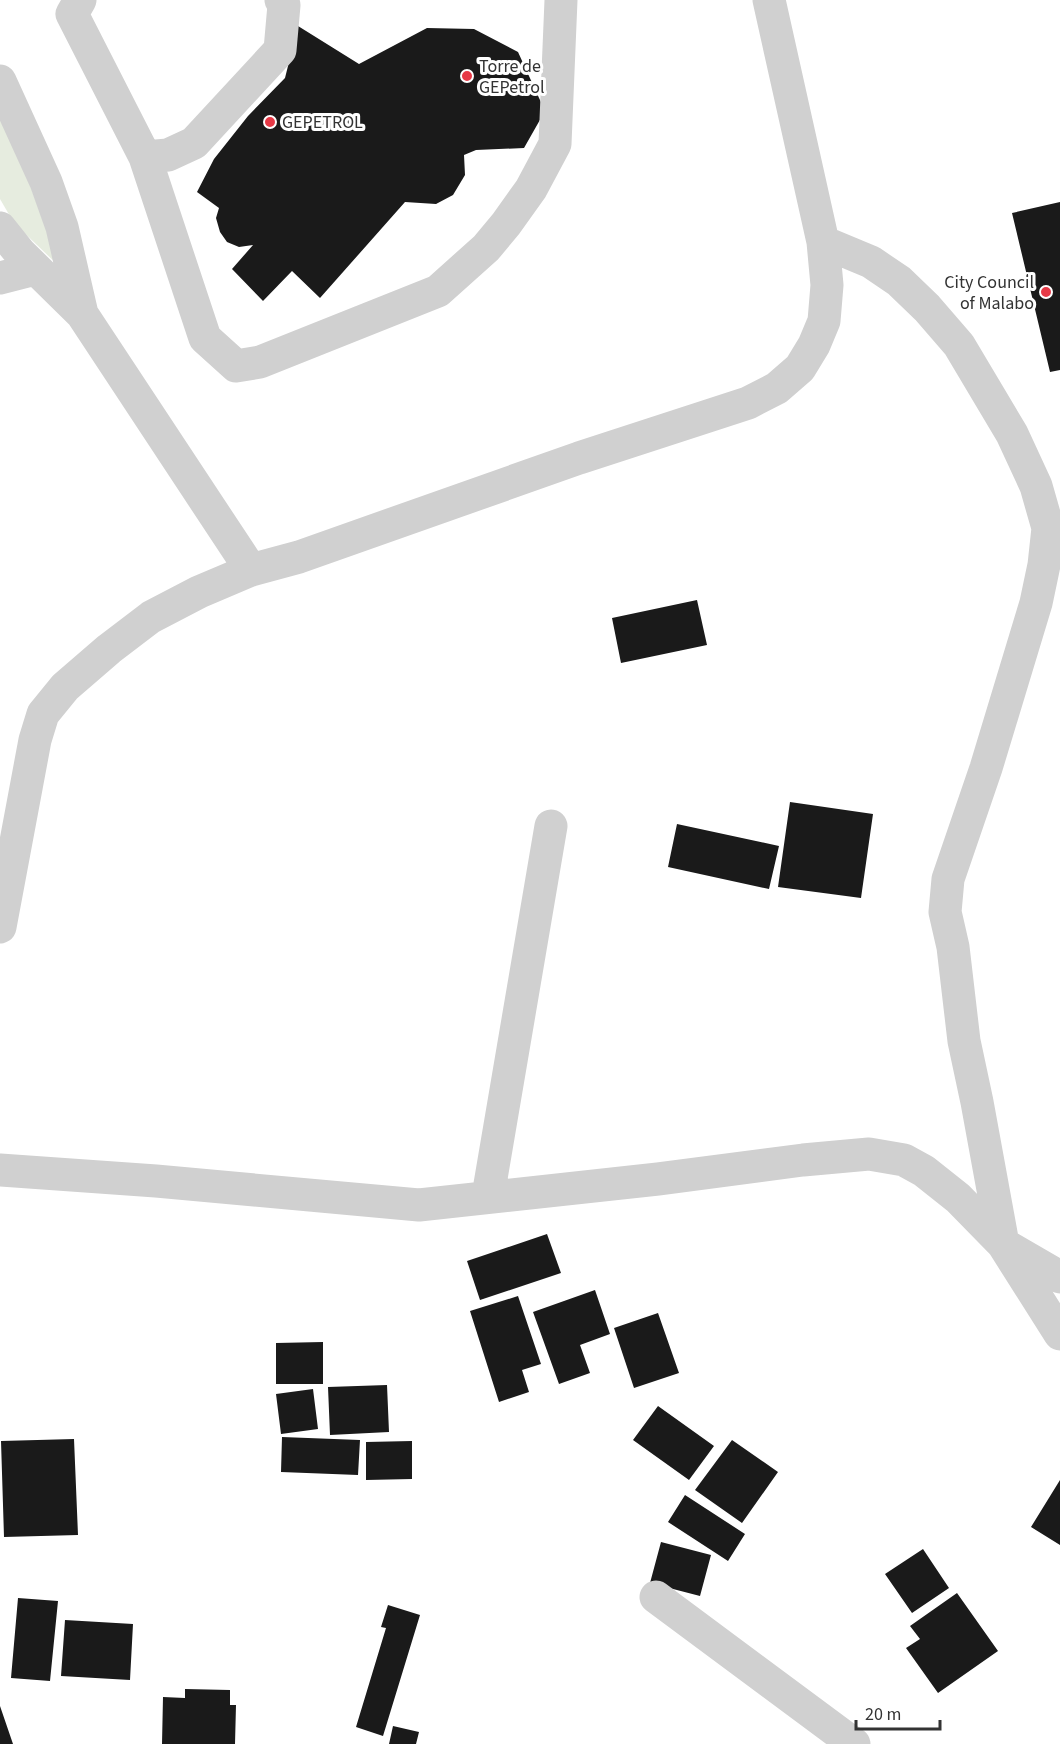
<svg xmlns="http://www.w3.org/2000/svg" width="1060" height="1744" font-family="'Source Sans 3',sans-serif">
<rect width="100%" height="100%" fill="#fff"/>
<path fill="#e6ecdf" d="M0,103L60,267L14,223L0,199Z"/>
<path fill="#1a1a1a" d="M298,26L359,64L427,28L474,29L518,52L545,111L524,148L476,150L464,155L465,175L453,195L436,204L405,202L320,298L292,271L263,301L232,269L253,245L239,247L227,242L220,232L216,218L219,208L197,192L214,159L248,116L285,78Z
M1060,202V370L1050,372L1012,213Z
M697,600L707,645L621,663L612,618Z
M790,802L873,814L861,898L778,887Z
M677,824L779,846L769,889L668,867Z
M547,1234L561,1273L480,1300L467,1261Z
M595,1290L610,1334L580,1345L590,1373L559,1384L533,1312Z
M518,1296L541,1364L522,1370L529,1392L499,1402L470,1311Z
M658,1313L679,1373L634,1388L614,1328Z
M323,1342V1384H276V1343Z
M387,1385L389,1432L330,1435L328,1387Z
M313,1389L318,1429L281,1434L276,1394Z
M658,1406L714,1446L689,1480L633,1440Z
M282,1437L360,1440L358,1475L281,1472Z
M74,1439L78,1535L4,1537L1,1441Z
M732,1440L778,1472L742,1523L695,1490Z
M412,1441V1479L366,1480V1442Z
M1060,1480V1545L1031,1527Z
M685,1495L745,1534L728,1561L668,1522Z
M661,1542L711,1555L700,1596L650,1583Z
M923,1549L949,1588L912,1613L885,1574Z
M957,1593L998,1651L938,1693L906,1648L920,1639L910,1626Z
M18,1598L58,1601L50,1681L11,1678Z
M388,1605L420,1615L383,1736L356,1727L386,1628L381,1627Z
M65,1620L133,1624L130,1680L61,1676Z
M185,1689L230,1690V1705H236L235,1744H162L163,1697L185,1698Z
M0,1706L13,1744H0Z
M393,1726L419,1732L416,1744H389Z"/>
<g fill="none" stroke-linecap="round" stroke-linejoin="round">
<path stroke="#d0d0d0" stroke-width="33" d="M80,0L72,14L145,157L168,155L194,143L280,50L284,5L281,0
M0,81L46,182L62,227L82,314
M145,157L205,338L236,366L260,362L438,291L486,248L506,224L531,189L555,144L561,0
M0,228L20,253L82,314L251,570L299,557L579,458L748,403L777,388L800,368L814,345L824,321L827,285L823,242L769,0
M823,242L871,262L899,281L927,308L959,345L1012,434L1036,486L1048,528L1044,565L1036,603L986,768L948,879L945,912L953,947L964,1041L977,1102L1003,1244L1060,1277
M0,278L35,269
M0,927L35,740L43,714L65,687L109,649L151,617L199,592L251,570
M0,1170L156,1181L419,1205L658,1179L803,1160L869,1154L904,1160L924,1171L958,1198L1003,1244L1060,1334
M488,1196L551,826
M656,1597L854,1744"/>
</g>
<g fill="#e63946" stroke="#fff" stroke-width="2">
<circle cx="467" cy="76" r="6"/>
<circle cx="270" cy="122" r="6"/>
<circle cx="1046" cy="292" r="6"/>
</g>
<g text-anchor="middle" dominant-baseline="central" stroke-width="6" stroke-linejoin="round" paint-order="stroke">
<g font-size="18" fill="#333" stroke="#fff" text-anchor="start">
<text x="479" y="66">Torre de<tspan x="479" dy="21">GEPetrol</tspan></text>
<text x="282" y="122">GEPETROL</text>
<text x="1034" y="282" text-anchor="end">City Council<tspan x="1034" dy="21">of Malabo</tspan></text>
</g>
</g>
<path d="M856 1720v9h84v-9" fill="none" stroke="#333333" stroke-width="3"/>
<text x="865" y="1720" font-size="18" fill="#333333" stroke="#ffffff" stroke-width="4.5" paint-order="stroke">20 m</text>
</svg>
